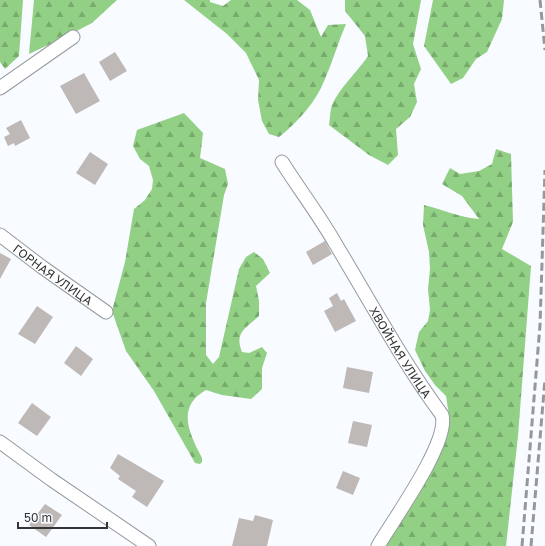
<svg xmlns="http://www.w3.org/2000/svg" width="545" height="546" font-family="'Golos Text',sans-serif">
<defs>
<pattern id="forest-firs" width="22" height="20" patternUnits="userSpaceOnUse"><rect width="22" height="20" fill="#92d185"/><path d="M5 1l3.5 6h-7zM16 11l3.5 6h-7z" fill="#78aa6e"/></pattern>
</defs>
<rect width="100%" height="100%" fill="#f8fbff"/>
<path fill="url(#forest-firs)" d="M0,0H23L19,56L5,69L0,62Z
M34,0H117L92,23L65,37L29,54Z
M184,0H210V2L223,6L231,0H297L310,10L321,37L328,25L346,24C338,42 333,61 325,79C316,102 298,122 279,137L269,134L262,121L258,100L259,80L246,53L227,34Z
M345,0H421L413,44L421,69L414,84L417,102L410,117L396,129L398,155L388,165L369,155L329,125C330,119 330,114 331,109C334,94 358,71 368,56L365,36L345,11Z
M433,0H504L502,19L487,52L476,59L463,78L451,84L424,46Z
M184,113L203,133L200,158L225,169L228,184L224,195L206,303V355L213,364L219,357L239,269L246,257L254,252L263,259L270,273L256,286L259,301V316C246,328 234,332 242,352L249,353L262,347L267,353L262,368V389L251,399L222,395L206,390C176,407 189,433 202,458V462L200,464L195,463L154,391L126,351L112,311L125,262L134,209L145,200L152,189L153,180L149,166L140,159L133,146L137,130Z
M496,149L511,154L513,222L502,249L531,266L518,436L506,546H385L449,415L446,396L435,385L425,371L415,350L419,332L428,321L430,310L428,289L430,269L429,252L423,225L424,205C441,209 462,218 479,219L462,196L442,184L450,168L460,174L479,171L492,164Z"/>
<path fill="#beb8b6" d="M115,52L127,71L110,81L99,62Z
M84,73L100,101L76,114L60,86Z
M21,120L30,138L15,146L14,143L8,146L4,137L10,134L6,128Z
M90,152L108,164L95,185L76,173Z
M325,241L332,254L313,265L306,252Z
M0,253L11,259L0,279Z
M337,293L341,301L344,299L356,321L335,332L324,311L333,306L329,298Z
M37,306L53,317L35,344L18,334Z
M76,346L93,359L81,376L64,363Z
M347,367L373,372L369,393L343,388Z
M32,403L51,417L37,436L18,423Z
M353,421L372,425L367,447L348,443Z
M118,454L164,481L147,507L132,497L136,491L118,479L120,476L110,468Z
M343,471L360,478L353,495L336,488Z
M45,504L62,515L46,537L29,525Z
M255,515L273,520L267,546H232L239,518L253,521Z"/>
<g fill="none" stroke-linecap="round" stroke-linejoin="round">
<defs>
<g id="minor">
<path d="M0,88L73,37"/>
<path id="s1" d="M282,162C299,189 319,215 335,243C370,301 402,361 442,415C450,442 393,520 378,546"/>
<path id="s2" d="M0,235L42,267L106,312"/>
<path d="M0,442L52,480L149,546"/>
</g>
</defs>
<use href="#minor" stroke="#96999d" stroke-width="15"/>
<use href="#minor" stroke="#fff" stroke-width="13"/>
<path stroke="#95979a" stroke-width="3" stroke-dasharray="8 4" stroke-linecap="butt" d="M540,0L545,50
M522,546L540,325L545,170
M531,546L545,379"/>
</g>
<g text-anchor="middle" dominant-baseline="central" stroke-width="3" stroke-linejoin="round" paint-order="stroke">
<g font-size="12" fill="#333436" stroke="#f8fbff">
<text stroke="none"><textPath href="#s2" startOffset="66">ГОРНАЯ УЛИЦА</textPath></text>
<text stroke="none"><textPath href="#s1" startOffset="224">ХВОЙНАЯ УЛИЦА</textPath></text>
</g>
</g>
<path d="M18 522v6h89v-6" fill="none" stroke="#333436" stroke-width="2"/>
<text x="24" y="522" font-size="12" fill="#333436" stroke="#f8fbff" stroke-width="3" paint-order="stroke">50 m</text>
</svg>
